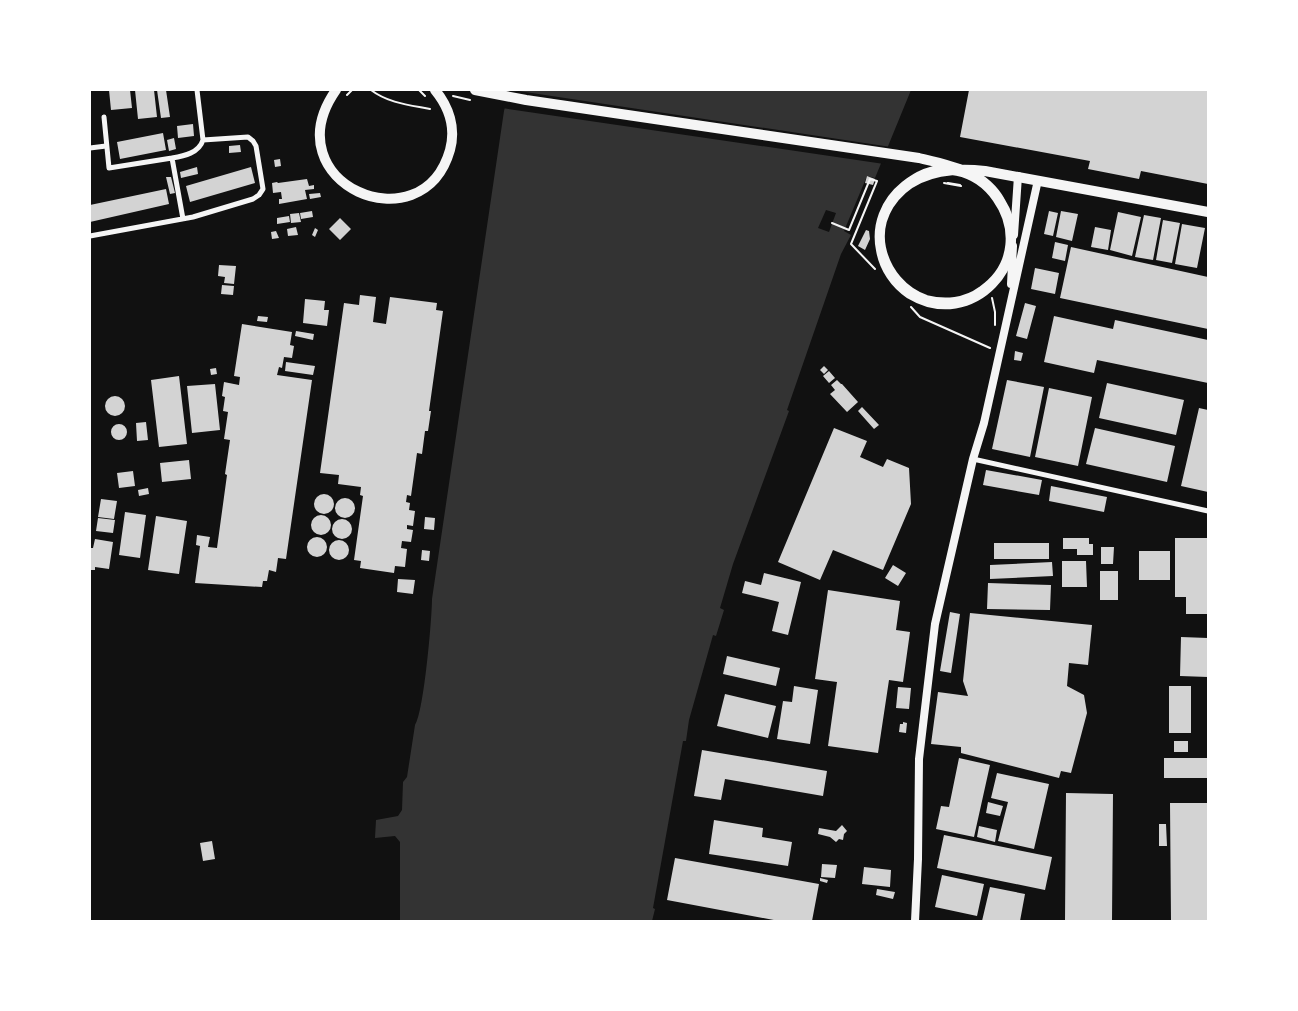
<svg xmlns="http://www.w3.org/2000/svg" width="1298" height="1011" font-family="Helvetica,sans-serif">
<rect width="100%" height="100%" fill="#111"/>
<path fill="#333" d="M509,90H911L875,178L867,176L844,231L851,235L841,254L787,410L789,411L733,564L720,608L724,610L716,636L713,635L689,720L686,741H683L653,908L655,909L652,921H400V842L395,836L375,838L376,820L398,816L402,810L403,782L407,777L415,725C424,712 432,618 432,599L504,111Z"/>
<path fill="#111" d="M506,90H512L891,147L884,164L502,108Z
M826,210L836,213L829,232L818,228Z"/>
<path fill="#d3d3d3" d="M109,90H130L132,108L111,110Z
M135,90H154L157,117L138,119Z
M157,90H166L170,117L161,118Z
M969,90H1208V184L1141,171L1139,179L1088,169L1090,161L960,137Z
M193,124L194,136L178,138L177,126Z
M163,133L166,150L120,159L117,142Z
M174,138L176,149L169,151L167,140Z
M240,145L241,152L229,153V146Z
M280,159L281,166L275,167L274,160Z
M197,167L198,174L181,178L180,172Z
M251,167L255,183L190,202L186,186Z
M867,176L875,179L873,185L865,183Z
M166,177H171L175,193L170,194Z
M307,179L309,186L314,185V189L305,190L307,199L279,204V199H282L281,192L273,193L272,183L277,182L278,183Z
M166,189L169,204L90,222V205Z
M320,193L321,197L310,199L309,194Z
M312,211L313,217L301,219L300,213Z
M1049,211L1058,213L1053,236L1044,234Z
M1061,211L1078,214L1072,241L1056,237Z
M1118,212L1141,217L1132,256L1110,250Z
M299,213L301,222L291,223L290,214Z
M1144,215L1161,218L1153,260L1135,257Z
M289,216L290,222L277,224V218Z
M340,218L351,229L340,240L329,229Z
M1163,220L1180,223L1172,263L1156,260Z
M1182,224L1205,228L1197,268L1175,264Z
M296,227L298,235L288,236L287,229Z
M1095,227L1111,230L1108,250L1091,247Z
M315,228L318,230L315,237L312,235Z
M866,230L869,231L870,239L865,250L858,246Z
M276,231L279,238L272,239L271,232Z
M1055,242L1068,245L1065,261L1052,258Z
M1071,247L1208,277V329L1060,298Z
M219,265L236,266L234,284L224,283L225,277L218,276Z
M1035,268L1059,273L1055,294L1031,289Z
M222,285L234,286L233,295L221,294Z
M360,295L376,297L373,322L386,324L390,297L437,303L436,310L443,311L429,411H431L428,431H425L422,454L417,453L411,496L407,495L406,502L410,503L409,510L415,511L413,526L407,525V529L413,530L411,542L402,541L401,548L407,549L405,567L395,566L394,573L360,568L361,561L354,560L363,496L360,495L361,487L338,484L339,475L320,473L344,303L359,305Z
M305,299L325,301L324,310H329L327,326L303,323Z
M1025,303L1036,306L1027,339L1016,336Z
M258,316L268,317L267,322L257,321Z
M1054,316L1113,329L1115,320L1208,340V383L1097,360L1094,373L1044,362Z
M242,324L292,332L290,345L294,346L292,358L284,357L282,368L279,367L277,375L312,380L286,559L278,558L276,572L269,570L267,581H263L262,587L195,583L200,546L196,545L197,535L210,537L208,547L217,548L227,475L225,474L230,440L224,439L228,412L223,411L225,397L222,396L224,382L239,385L240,377L234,376Z
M296,331L314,334L313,340L295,336Z
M1015,351L1023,353L1021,361L1014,360Z
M286,362L315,366L313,375L285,371Z
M824,366L828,370L824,374L820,370Z
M216,368L217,374L211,375L210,369Z
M829,371L835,378L829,383L823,376Z
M179,376L187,444L159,447L151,380Z
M837,380L841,384H842L858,402L847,412L830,394L835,390L831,385Z
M1007,380L1044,387L1030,457L992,449Z
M1107,383L1184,400L1176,435L1099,418Z
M215,384L220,430L192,433L187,386Z
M1049,388L1092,397L1078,466L1035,457Z
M105 406a10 10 0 1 1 20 0a10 10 0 1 1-20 0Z
M862,407L879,425L874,429L858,411Z
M1199,408L1208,410V492L1181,486Z
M146,422L148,440L137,441L136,423Z
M111 432a8 8 0 1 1 16 0a8 8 0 1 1-16 0Z
M834,428L867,441L860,457L883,467L887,459L909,468L911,504L883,570L833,550L820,580L778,562Z
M1095,428L1175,446L1167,482L1086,464Z
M189,460L191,479L162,482L160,463Z
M986,470L1042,480L1039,495L983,485Z
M133,471L135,486L119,488L117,473Z
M1051,486L1107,497L1104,512L1049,501Z
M148,488L149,494L139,496L138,490Z
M314 504a10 10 0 1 1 20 0a10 10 0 1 1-20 0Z
M335 508a10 10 0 1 1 20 0a10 10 0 1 1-20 0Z
M101,499L117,501L114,519L98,517Z
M125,512L146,515L140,558L119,555Z
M311 525a10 10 0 1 1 20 0a10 10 0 1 1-20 0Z
M156,516L187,521L179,574L148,570Z
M425,517L435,518L434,530L424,529Z
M98,518L115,520L113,533L96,531Z
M332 529a10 10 0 1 1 20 0a10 10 0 1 1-20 0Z
M307 547a10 10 0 1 1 20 0a10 10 0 1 1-20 0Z
M1063,538H1089V544H1093V555H1077V549H1063Z
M1175,538H1208V614H1186V597H1175Z
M95,539L113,542L109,569L95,567V570H90V548H93Z
M329 550a10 10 0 1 1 20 0a10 10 0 1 1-20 0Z
M994,543H1049V559H994Z
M1101,547H1114L1113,564H1101Z
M422,550L430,551L429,561L421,560Z
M1139,551H1170V580H1139Z
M1062,561H1086L1087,587H1062Z
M1052,562L1053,576L990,579V565Z
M893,565L906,573L898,586L885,578Z
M1100,571H1118V600H1100Z
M764,573L801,582L788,635L772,631L779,602L742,593L745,581L761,585Z
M398,579L415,580L413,594L397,592Z
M988,583L1051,585L1050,610L987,609Z
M828,590L900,601L896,630L910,632L903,682L889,680L878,753L828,746L837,682L815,679Z
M950,612L960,614L951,673L940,671Z
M970,613L1092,625L1088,665L1069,663L1067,686L1084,695L1087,713L1071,773L1061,771L1059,778L961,753V747L931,744L938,692L968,696L963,681Z
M1181,637L1208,638V677L1180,676Z
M727,656L780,668L776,686L723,674Z
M794,686L818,690L810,744L777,739L783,701L792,702Z
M1169,686H1191V733H1169Z
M898,687L911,688L909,709L896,708Z
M725,694L776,706L768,738L717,726Z
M903,722L907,723L906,733L899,732L900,724H903Z
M1174,741H1188V752H1174Z
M702,750L827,771L823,796L725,779L721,800L694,796Z
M959,758L990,765L974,837L936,829L941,806L949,807Z
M1164,758H1208V778H1164Z
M997,773L1049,784L1034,849L998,841L1008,802L991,798Z
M1066,793L1113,794L1112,921H1065Z
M988,802L1003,806L1000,816L986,813Z
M1170,803H1208V921H1171Z
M714,820L763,828L762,837L792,842L788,866L709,854Z
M1159,824H1166L1167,846H1159Z
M842,825L847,831L844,834L843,840L839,839L836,842L830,837L818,834L819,828L836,831Z
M979,826L997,830L995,842L977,837Z
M944,835L1052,857L1045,890L937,868Z
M212,841L215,859L203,861L200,843Z
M675,858L819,884L812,921H779L667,900Z
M822,864L837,865L835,878L821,877Z
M864,867L891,870L890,887L862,884Z
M942,875L984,884L977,916L935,907Z
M820,878L828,880L827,883L820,881Z
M990,887L1025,894L1020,921H982Z
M877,889L895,892L893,899L876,895Z"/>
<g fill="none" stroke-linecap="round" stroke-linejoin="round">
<path stroke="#f5f5f5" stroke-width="2" d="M371,90C388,103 409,105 430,109
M419,90L425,96
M347,95L352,90
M453,96L470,100
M944,183L961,186
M948,183L960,185
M832,223L849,230L870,179L877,181L851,244L875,269
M992,298L995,312V325
M911,307L920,317L990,348"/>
<path stroke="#f5f5f5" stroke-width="5" d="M104,117L109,168L172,158
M90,148L106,146
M183,219L172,158C184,156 199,153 203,140
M90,236L193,217L253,199L259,195L263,189L256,146L253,141L248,137L203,140L197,90
M973,459L1208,511"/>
<path stroke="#f5f5f5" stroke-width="8" d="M1014,235L1018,176
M1011,284L1013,246
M915,921L918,859L919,759L935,624L973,459L984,423L1038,180"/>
<path stroke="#f5f5f5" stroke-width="10" d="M336,90C271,183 422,248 450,150C456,128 449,107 435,90
M475,90L526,100L919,158C936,162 955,166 971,174C982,179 994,190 1000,201C1038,261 971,331 910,294C895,284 884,268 881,250C876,226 885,202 905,186C976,128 1054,241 982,291C966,303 945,305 926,300C903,292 886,272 881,248C878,233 881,218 889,205C910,172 949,167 985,171L1208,212"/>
</g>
<rect width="1298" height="1011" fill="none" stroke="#ffffff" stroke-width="182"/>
</svg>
